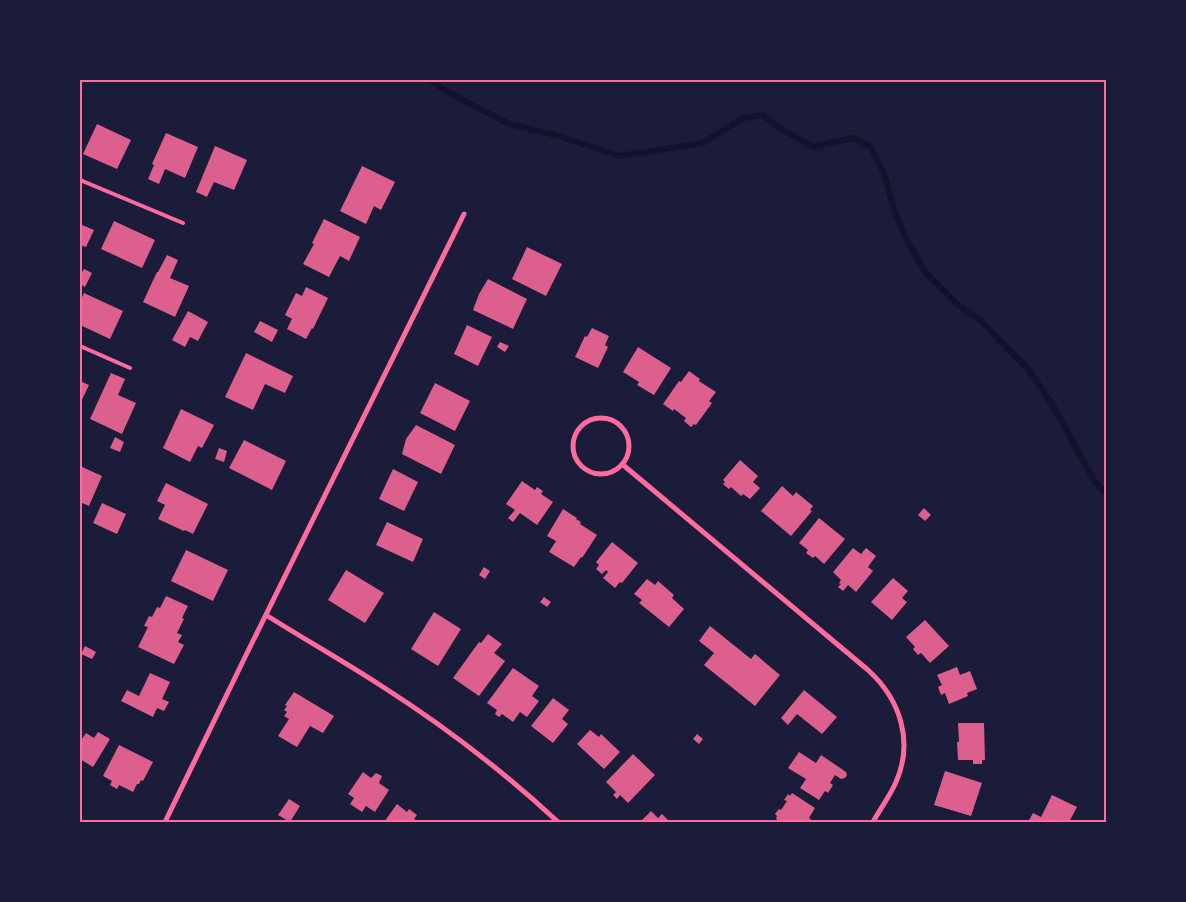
<svg xmlns="http://www.w3.org/2000/svg" width="1186" height="902" font-family="Figtree,sans-serif">
<rect width="100%" height="100%" fill="#1b1b3a"/>
<g fill="none" stroke-linecap="round" stroke-linejoin="round">
<path stroke="#12122b" stroke-width="6" d="M431,80L446,91L509,124L558,136L620,156L703,143L743,118L762,115L785,131L813,147L853,138L871,147L884,173L895,213L908,243L926,273L956,303L982,322L1028,369L1052,404L1095,482L1106,493"/>
</g>
<path fill="#dd5f8e" d="M97,124L131,140L117,169L83,154Z
M166,133L198,147L185,178L165,169L159,184L148,179L154,165L152,164Z
M215,146L247,160L234,190L214,182L207,197L196,192Z
M362,166L395,182L381,210L374,206L366,224L340,211Z
M324,219L360,237L349,261L340,256L329,277L303,264L314,244L312,243Z
M114,221L155,240L142,268L101,249Z
M82,225L94,230L86,247L80,245V230Z
M527,247L562,264L546,296L512,279Z
M167,255L178,260L170,278L189,286L175,317L143,302L157,272H158Z
M84,269L92,273L85,287L80,284V276Z
M488,279L527,299L513,329L473,310L479,294Z
M306,287L328,298L313,329L312,328L306,339L287,329L292,319L285,315L296,293L302,296Z
M84,293L123,311L110,339L80,325V302Z
M188,311L208,322L198,341L190,337L185,347L172,340Z
M260,321L278,330L272,342L254,332Z
M467,325L492,337L478,366L454,354Z
M592,328L609,336L605,345L608,347L598,368L575,357L585,336L587,337Z
M500,342L509,346L505,352L497,347Z
M638,347L671,368L654,395L637,385L639,382L623,372Z
M246,353L293,376L285,393L265,384L253,410L225,397Z
M689,371L700,379L699,381L716,392L709,401L712,403L696,425L694,424L691,427L684,421L686,418L674,409L673,411L663,404L679,381L681,382Z
M111,373L125,379L118,395L136,403L122,434L90,419Z
M80,381L89,385L80,404Z
M435,383L470,401L455,431L420,413Z
M181,409L214,425L202,448L198,446L190,462L163,448Z
M416,425L455,445L441,474L402,454L406,439Z
M115,437L124,442L120,452L110,448Z
M244,440L286,461L272,490L229,468Z
M219,448L227,451L224,462L215,459Z
M740,460L758,476L753,482L760,488L750,499L743,494L741,496L731,487L729,489L723,484L725,482L723,480Z
M80,466L102,476L89,506L80,502Z
M393,469L418,482L404,511L379,499Z
M522,481L535,490L537,487L543,491L541,494L553,502L537,525L520,513L513,522L508,518L515,510L506,504Z
M166,483L208,504L193,534L185,530L184,531L158,519L165,505L157,501Z
M782,486L793,496L796,492L813,506L810,510L812,511L791,536L761,511Z
M102,503L126,514L117,534L93,523Z
M924,508L931,515L925,521L918,515Z
M563,509L577,518L576,519L581,522L580,524L597,535L582,558L581,557L574,567L549,552L556,541L547,536Z
M819,518L845,539L824,564L815,556L813,558L806,553L808,550L799,543Z
M387,522L423,539L413,562L376,545Z
M612,542L638,563L622,583L620,582L615,588L603,578L608,572L606,570L602,574L596,569L599,565L596,562Z
M853,548L861,554L866,548L876,556L868,567L873,571L856,592L848,585L843,591L838,587L841,584L839,583L841,580L833,572Z
M186,550L228,570L213,601L171,581Z
M484,567L490,571L485,579L479,575Z
M346,570L384,593L365,623L328,600Z
M893,578L908,591L902,598L907,602L892,620L871,602Z
M647,579L655,585L658,581L674,595L672,598L684,609L669,627L639,603L642,600L634,594Z
M166,596L188,606L182,618L184,619L177,633L182,635L178,642L184,645L174,664L138,647L148,627L144,626L149,616L152,617L157,607L160,608Z
M544,597L551,602L547,607L540,602Z
M434,612L461,629L438,666L411,649Z
M925,620L949,646L930,663L921,653L918,655L913,649L915,647L906,637Z
M710,626L751,659L755,654L780,675L755,706L704,665L714,653L699,641Z
M488,634L502,644L494,653L505,661L479,696L453,678L479,642L481,643Z
M85,646L96,652L92,659L81,654Z
M957,667L960,675L970,671L977,689L967,693L968,696L949,704L945,693L941,695L938,687L942,685L937,675Z
M513,668L539,686L532,696L539,701L527,717L520,712L513,722L502,714L499,717L495,714L497,710L487,703Z
M150,673L170,682L162,699L169,702L164,711L157,708L153,717L121,701L127,690L139,696Z
M804,690L837,717L822,734L797,714L788,725L781,718Z
M294,692L334,716L323,733L310,726L297,747L278,736L289,719L284,716L287,712L284,710L287,706L285,705Z
M553,698L569,710L562,719L568,724L553,743L531,726Z
M958,723H984L985,760H982V764H973V760H958L957,742H959Z
M590,730L599,737L601,734L620,752L604,769L577,744Z
M98,732L110,739L93,767L80,759V742L86,733L94,738Z
M697,734L703,739L699,744L693,739Z
M119,745L153,762L143,781L141,780L139,784H137L133,792L119,785L117,789L110,785L112,781L103,776Z
M799,752L816,763L821,755L846,772L847,775L845,778L841,779L835,775L830,783L833,785L828,793L825,791L819,800L800,788L806,779L788,768Z
M633,754L655,775L628,803L620,795L617,799L613,795L616,792L606,782Z
M945,771L982,783L971,816L934,805Z
M363,772L371,778L376,773L382,776L379,783L389,790L375,812L366,806L362,812L350,804L354,798L348,794Z
M792,793L815,808L809,818L814,822H775L777,819L776,818L777,816L775,814L779,809L781,810L787,801L784,800L788,794L790,796Z
M1052,795L1077,807L1069,822H1028L1033,813L1041,817Z
M289,799L300,806L290,822L278,815Z
M397,804L407,812L409,809L417,815L414,819L419,822H384Z
M651,811L658,818L662,814L670,822H640Z"/>
<g fill="none" stroke-linecap="round" stroke-linejoin="round">
<path stroke="#ff6b9d" stroke-width="4" d="M80,180L183,223
M80,346L130,368"/>
<path stroke="#ff6b9d" stroke-width="5" d="M573 446a28 28 0 1 1 56 0a28 28 0 1 1-56 0Z
M622,464L868,670C900,699 914,741 896,782C890,796 880,809 873,822
M266,615C304,639 343,661 380,685C443,725 503,771 558,822
M165,822L247,653L464,214"/>
</g>
<rect width="1186" height="902" fill="none" stroke="#1b1b3a" stroke-width="162"/>
<rect x="81" y="81" width="1024" height="740" fill="none" stroke="#ff6b9d" stroke-width="2"/>
</svg>
